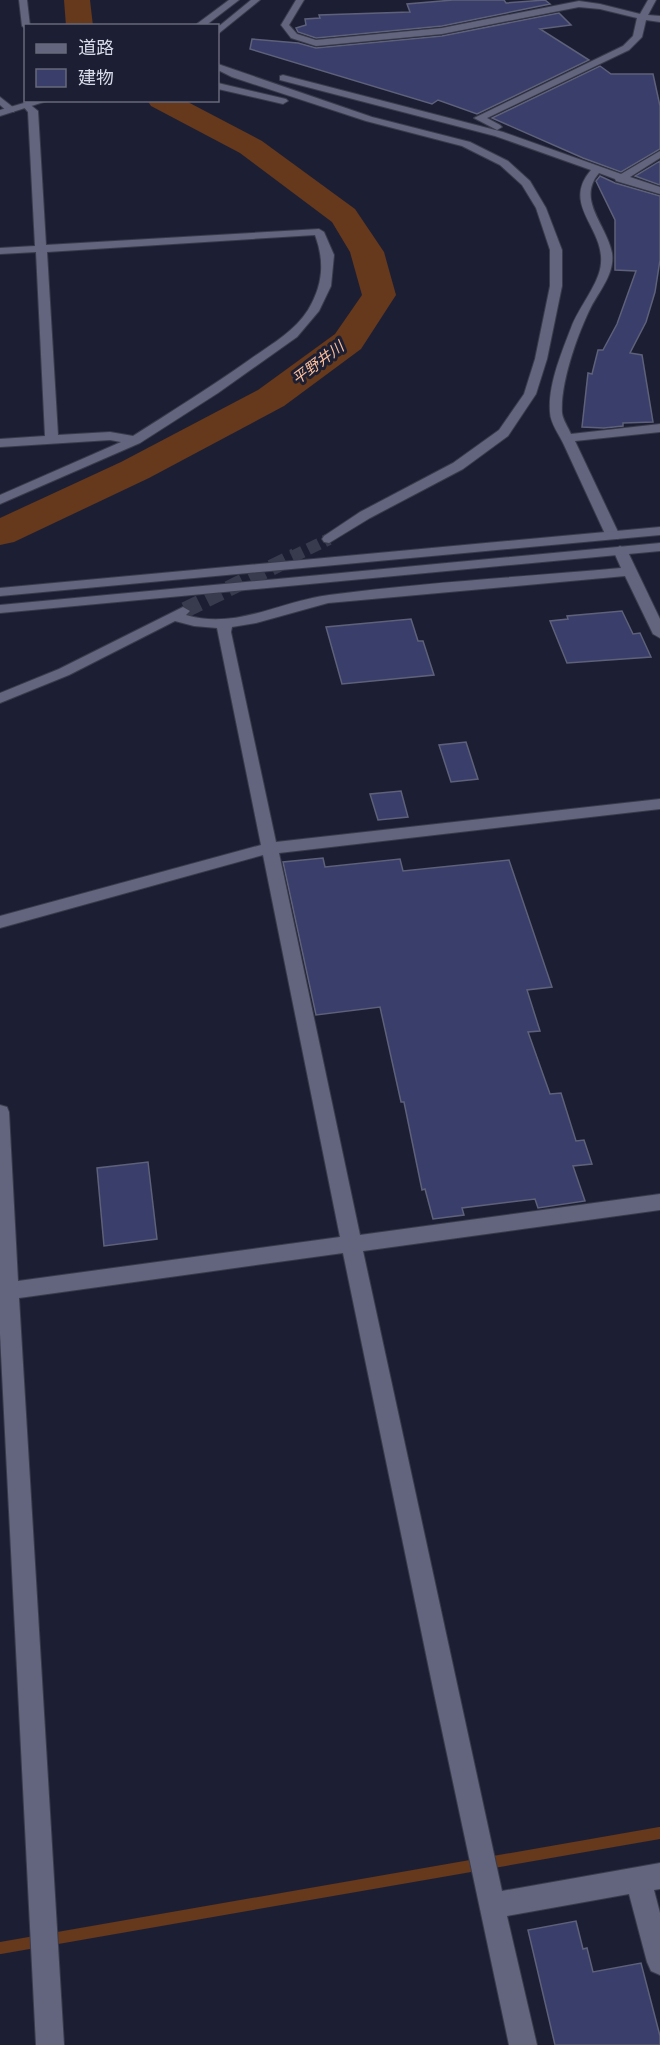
<svg xmlns="http://www.w3.org/2000/svg" width="660" height="2045" font-family="'DM Sans','Noto Sans JP',sans-serif">
<rect width="100%" height="100%" fill="#1c1f33"/>
<g fill="none" stroke-linecap="round" stroke-linejoin="round">
<path stroke="#66381c" stroke-width="12" d="M0,1948L660,1833"/>
<path fill="#66381c" fill-rule="evenodd" d="M64,0H90L93,26H66Z
M147,100H184L262,141L355,209L384,252L396,295L361,349L284,406L149,478L14,542L0,545V518L121,462L258,390L335,334L362,295L350,252L332,222L240,153L151,106Z"/>
</g>
<path fill="#3a3e6b" stroke="#5e6179" stroke-width="1.5" d="M453,0H504L506,3L545,0L550,4L442,26L316,38L298,32L296,28L306,25L305,19L320,18L319,15L410,12L407,4Z
M559,13L571,25L540,29L589,60L477,114L438,100L432,104L250,49L252,39L298,43L316,48L442,36Z
M600,66L611,74H653L660,106V149L621,172L583,158L492,118Z
M660,161V185L635,176Z
M600,176L615,183L660,196V260L655,292L646,322L630,353L642,355L653,422L623,423V426L604,428L582,427L588,373L592,374L598,350H603L617,324L636,271L615,270V220L596,181Z
M622,611L633,634L640,633L651,657L567,663L550,621L568,619L567,616Z
M411,619L418,641H423L434,675L342,684L326,627Z
M466,742L478,779L451,782L439,745Z
M401,791L408,817L378,820L370,794Z
M323,858L325,867L400,859L403,871L509,860L552,987L527,990L540,1031L528,1032L550,1094L561,1093L576,1141L584,1140L592,1164L573,1166L585,1201L538,1208L535,1199L462,1208L464,1215L433,1219L425,1189L422,1190L404,1102H401L380,1007L316,1015L283,862Z
M148,1162L157,1239L104,1246L97,1168Z
M576,1921L583,1949L587,1948L593,1972L641,1963L660,2036V2045H555L528,1930Z"/>
<g fill="none" stroke-linecap="round" stroke-linejoin="round">
<path stroke="#383b4e" stroke-width="12" stroke-dasharray="12 6" stroke-linecap="butt" d="M292,557L329,539"/>
<path stroke="#383b4e" stroke-width="16" stroke-dasharray="16 8" stroke-linecap="butt" d="M185,610L295,556"/>
<defs>
<path id="street" d="M19,0H27L30,26H26V29L22,26Z
M229,0H239L205,26H194Z
M251,0H260L218,34V27Z
M296,0H304L289,25L297,34L316,40L442,28L579,1L600,4L640,14L648,0H656L648,15L660,16V22L646,20L642,37L629,50L487,118L500,125L502,127L497,130L474,118L623,46L633,36L637,18L600,9L579,7L442,34L316,46L291,38L281,25Z
M218,64L372,117L470,142L508,161L530,181L546,208L562,250V286L547,359L536,394L508,436L463,469L370,518L329,543L324,542L322,539L324,536L360,512L453,463L499,430L524,394L535,359L550,286V250L536,208L522,185L500,165L462,146L366,121L232,77L218,70Z
M283,75L503,132L621,174L660,151V158L630,177L660,187V194L616,181L615,179L599,173C576,200 607,225 612,253C615,273 600,290 591,307C578,333 560,383 562,413C563,420 568,427 571,434L660,424V432L575,441L620,536L618,539H608L606,536C592,506 578,475 564,445C560,436 550,423 550,412C548,385 561,354 571,328C578,308 600,283 601,263C604,227 561,205 591,170L495,136L280,80V76Z
M218,83L286,99L288,101L283,104L218,89Z
M0,97L14,108V112H8L0,105Z
M27,102L38,111L46,245L319,229L324,232L334,255L331,286L319,311L297,337L218,393L140,443L0,504V495L121,442L110,440L0,447V439L45,436L36,252L0,254V248L35,246L28,112L22,105ZM315,235C325,262 323,285 308,310C294,332 270,345 249,360C211,387 172,411 133,436L110,432L58,435L47,252Z
M620,546L627,550L660,619V638L653,634L625,576L328,603L256,623L232,627L231,632L276,842L660,799V809L279,853L360,1235L660,1194V1210L363,1251L502,1891L660,1863V1889L654,1890L660,1913V1975L651,1971L647,1962L629,1894L507,1916L537,2045H509L434,1693L343,1253L19,1298L64,2045H36L0,1334V1105L7,1107L9,1112L18,1281L340,1237L263,855L0,928V916L261,845L217,628L194,626L175,621L69,675L0,703V693L59,669L183,607L190,611L186,615C236,630 281,601 329,595C426,582 524,577 621,568L613,550Z"/>
<path id="secondary" d="M34,100H50L0,116V110Z
M660,527V535L0,596V588Z
M660,543V551L0,613V605Z"/>
</defs>
<use href="#street" stroke="#393b4b" stroke-width="2"/>
<use href="#secondary" stroke="#393b4b" stroke-width="2"/>
<use href="#street" fill="#62657d" fill-rule="evenodd"/>
<use href="#secondary" fill="#62657d" fill-rule="evenodd"/>
</g>
<g text-anchor="middle" dominant-baseline="central" stroke-width="6" stroke-linejoin="round" paint-order="stroke">
<g font-size="15" font-style="italic" fill="#fcbf9c" stroke="#1c1f33">
<text transform="translate(318 363) rotate(-37)">平野井川</text>
</g>
</g>
<rect x="24" y="24" width="195" height="78" fill="#1c1f33" stroke="#676a7b" stroke-width="1.5"/>
<rect x="36" y="44" width="30" height="9" fill="#62657d" stroke="#676a7b" stroke-width="1.5"/>
<text x="78" y="54" font-size="18" fill="#d8dbe8">道路</text>
<rect x="36" y="69" width="30" height="18" fill="#3a3e6b" stroke="#676a7b" stroke-width="1.5"/>
<text x="78" y="84" font-size="18" fill="#d8dbe8">建物</text>
</svg>
